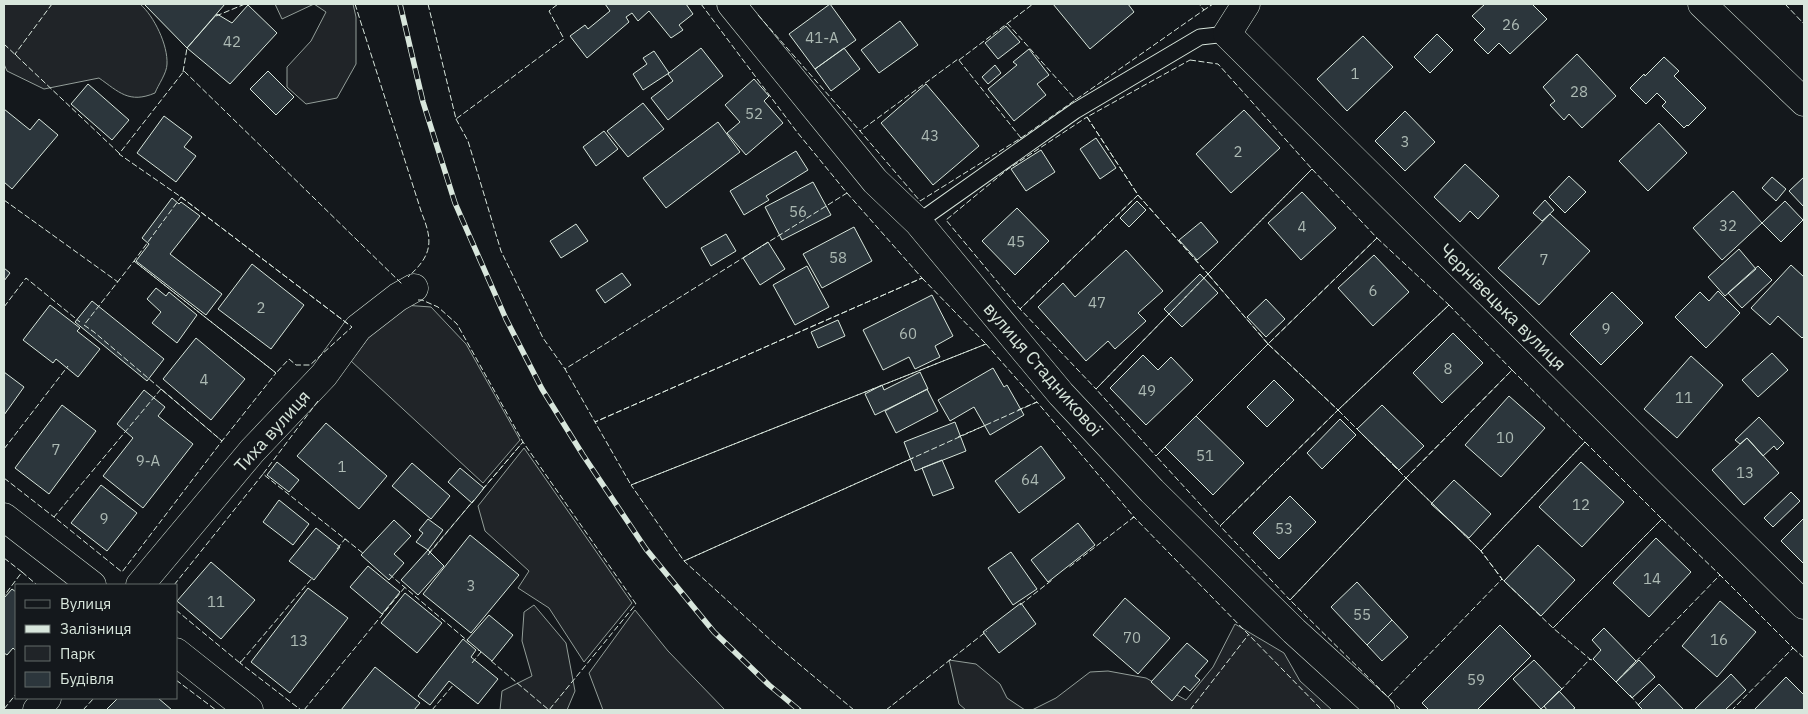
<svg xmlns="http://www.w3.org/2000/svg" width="1808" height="714" font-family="'IBM Plex Sans',sans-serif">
<rect width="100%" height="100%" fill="#14181c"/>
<path fill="#202428" stroke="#939e99" d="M4,4H140C154,16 168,45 167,64C167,73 158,85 155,93C129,104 119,92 99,78L44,89L7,71L4,64Z
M275,4H353L356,17V64L337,98L306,104L287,87V67L311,41L326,12L314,4L282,19Z
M403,305L431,307L466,344L520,440L483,483L351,361L374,330Z
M524,448L632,603L584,662L549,608L518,588L529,571L485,531L478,506Z
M534,605L566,643L575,691L567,710H500L502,691L532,676L522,641L524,612Z
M635,610L668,651L725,710H603L589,673Z
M1235,624L1284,653L1300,681L1332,710H1032L1056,698L1090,672L1108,671L1146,678L1186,700L1213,667Z
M949,660L976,664L1000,684L1007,698L1025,710H966L959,704Z"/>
<path fill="#2c363c" stroke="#d8e6dc" d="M144,4H225L187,48Z
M605,4H686L693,14L679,25L683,30L671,38L649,11L638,21L632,13L626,17L629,22L587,58L570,36L585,25L588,29L610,11Z
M830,4L856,40L815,69L789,34Z
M1053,4H1128L1134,12L1090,49Z
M1485,4H1532L1547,19L1510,54L1499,43L1488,54L1474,40L1485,29L1472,16Z
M248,5L277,33L230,84L187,48L217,14L232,23Z
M900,21L918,45L879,73L861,50Z
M1006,26L1020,42L998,59L985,43Z
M1437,34L1453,50L1430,73L1414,57Z
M1363,36L1393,67L1347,111L1317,79Z
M701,48L723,76L668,120L651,98L673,81L668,74L669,73Z
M844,48L860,69L831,91L815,69Z
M1029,49L1049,75L1037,84L1046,95L1014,121L988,89L1017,65L1013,62Z
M654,51L669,73L643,90L633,74L647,64L643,58Z
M1577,54L1616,96L1582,128L1569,114L1564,120L1550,105L1555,101L1543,87Z
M1664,57L1679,71L1674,76L1706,108L1688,126L1687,125L1684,128L1662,106L1666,102L1657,93L1646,104L1630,88L1644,74L1645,76Z
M995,65L1001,73L988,84L982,77Z
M268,71L294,97L276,115L250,89Z
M754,79L769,96L764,101L783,123L746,155L727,133L740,122L725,105Z
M88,84L129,120L112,140L71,104Z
M926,84L979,146L933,185L881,123Z
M643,103L664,129L628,157L607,131Z
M4,109L30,130L39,119L58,135L12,189L4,182Z
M1244,110L1280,148L1231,193L1196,154Z
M1405,111L1435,142L1405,171L1375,141Z
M164,116L192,137L184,147L196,156L176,182L137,153Z
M718,122L740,152L666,208L643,178Z
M1659,123L1687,153L1648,191L1619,161Z
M604,131L618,149L596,166L583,147Z
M1096,138L1116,168L1100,179L1080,149Z
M1041,150L1055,172L1026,191L1011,169Z
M796,151L808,170L766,196L769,200L744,215L730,191Z
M1465,164L1499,196L1478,219L1470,211L1460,222L1434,197Z
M1569,176L1586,192L1565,213L1549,197Z
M1772,177L1786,189L1776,201L1762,188Z
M1804,177V207L1789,191Z
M813,182L831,215L782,240L765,207Z
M1733,191L1762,223L1722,260L1693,228Z
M1302,192L1336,228L1301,260L1268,223Z
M172,198L179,204L181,202L200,216L170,254L222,294L206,315L136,261L149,244L142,238Z
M1545,200L1554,210L1542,221L1533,213Z
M1137,201L1146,210L1129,227L1120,218Z
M1785,201L1803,220L1781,242L1762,223Z
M1017,208L1049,241L1015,275L982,241Z
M1550,214L1590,251L1539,305L1498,268Z
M1201,222L1218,242L1197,260L1179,240Z
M576,224L588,241L561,258L550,241Z
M854,227L872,261L822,288L803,254Z
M726,234L736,251L711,266L701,248Z
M768,242L785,269L760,285L743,258Z
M1739,249L1756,269L1725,296L1708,277Z
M1126,250L1163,291L1138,313L1146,321L1115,349L1108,341L1086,361L1038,307L1063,283L1075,297Z
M1374,255L1409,292L1373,326L1338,288Z
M252,264L304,305L271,349L218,309Z
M1791,265L1804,277V336L1802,338L1778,316L1770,325L1751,308Z
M807,266L829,307L795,325L773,285Z
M1758,266L1772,280L1742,308L1728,293Z
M4,268L10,273L4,281Z
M622,273L631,285L605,303L596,290Z
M1200,274L1218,293L1182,327L1164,309Z
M156,288L166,296L169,292L197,315L177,343L152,323L161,312L147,299Z
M1718,291L1740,313L1706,348L1675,317L1700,292L1709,301Z
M1612,292L1643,323L1601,365L1570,334Z
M932,295L953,336L935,346L940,357L915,369L909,357L883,370L863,330Z
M1266,299L1285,319L1266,337L1247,317Z
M92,301L164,359L147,381L75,322Z
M50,305L80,328L77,331L100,349L78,377L56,359L53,363L23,340Z
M838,320L845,336L818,348L811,332Z
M1453,333L1483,363L1442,403L1413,373Z
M196,338L245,379L211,420L163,379Z
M1772,353L1788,370L1758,397L1742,380Z
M1143,355L1158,370L1171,357L1193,380L1146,425L1110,388Z
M1691,356L1723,385L1677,438L1644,409Z
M993,368L1004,387L1007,385L1024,415L990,435L974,407L950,421L938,400Z
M4,372L24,387L4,415Z
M920,372L928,389L875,415L865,394L882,385L884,390Z
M1274,380L1294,400L1267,427L1247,407Z
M927,389L938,411L896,433L885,411Z
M144,390L165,407L158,416L193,444L143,508L103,476L133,438L117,424Z
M1509,396L1545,428L1501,477L1465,445Z
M62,405L96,431L49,494L15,468Z
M1382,405L1424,446L1399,470L1357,429Z
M1196,416L1244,463L1213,495L1165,447Z
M1759,417L1784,443L1777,450L1774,446L1763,456L1747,438L1740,444L1735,440Z
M1340,419L1356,435L1322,469L1307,453Z
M955,422L966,451L915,471L904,442Z
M326,423L387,476L359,509L297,456Z
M1747,438L1779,473L1744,505L1712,470Z
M1041,446L1065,478L1019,513L995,481Z
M942,460L954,488L933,496L922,468Z
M277,462L299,480L289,492L267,475Z
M1581,462L1624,502L1582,547L1539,507Z
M412,463L450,496L431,519L392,486Z
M460,468L484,488L472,503L448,482Z
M1454,480L1491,514L1469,538L1431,504Z
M101,485L137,513L107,551L71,523Z
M1791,492L1800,501L1773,527L1764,518Z
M1290,496L1316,522L1279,559L1253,533Z
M279,500L309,524L293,545L263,522Z
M1804,518V564L1781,541Z
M428,519L443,530L428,550L416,542L423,533L419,530Z
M394,520L411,536L394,554L404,563L389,580L361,555Z
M1078,523L1095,545L1048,582L1031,560Z
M316,528L340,547L314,580L289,561Z
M470,535L519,575L471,633L423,594Z
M1656,538L1691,572L1649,617L1613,583Z
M1538,545L1575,580L1541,616L1504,581Z
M428,550L444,566L418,595L401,580Z
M1011,552L1037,589L1013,605L988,568Z
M211,562L255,600L221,639L177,601Z
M368,566L400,592L382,614L350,587Z
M1357,582L1392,620L1367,645L1331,607Z
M308,588L348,618L290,693L251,662Z
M12,589L16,592V651L13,648L7,655L4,653V598Z
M405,593L442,623L417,653L381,623Z
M1125,598L1170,638L1138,674L1093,635Z
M1720,601L1756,632L1717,677L1682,646Z
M1021,603L1036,624L999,653L983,632Z
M489,615L513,635L492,661L467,640Z
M1392,620L1408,637L1382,661L1367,645Z
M1500,625L1531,656L1477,710H1429L1422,703Z
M1604,628L1636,661L1616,682L1593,659L1601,650L1592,640Z
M463,639L476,650L471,657L498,679L478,704L449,681L430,705L418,696Z
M1187,643L1208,661L1195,676L1200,680L1190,691L1184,686L1172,701L1151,682Z
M1534,660L1562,689L1541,709L1513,679Z
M1639,660L1655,677L1632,698L1616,682Z
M375,667L420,703L414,710H341Z
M1731,674L1746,690L1725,710H1694Z
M1786,677L1804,695V710H1754Z
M1659,684L1684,710H1643L1638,705Z
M1559,691L1575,708L1572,710H1547L1544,706Z
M118,698H158L172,710H106Z"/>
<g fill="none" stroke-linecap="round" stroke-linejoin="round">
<defs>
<path id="lane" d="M918,222L1075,111L1200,37L1227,34"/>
<path id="street" d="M731,4L875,181L918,222L1061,394L1152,491L1294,631L1381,710
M1246,4L1227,34L1804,605
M1702,4L1804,102
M4,517L92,585
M140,585L252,451L324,375L358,328L398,297L414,288
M176,652L249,710
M37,710L47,698"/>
</defs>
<use href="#lane" stroke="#d8e6dc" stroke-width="17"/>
<use href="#street" stroke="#d8e6dc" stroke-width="29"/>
<use href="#lane" stroke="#14181c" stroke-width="15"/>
<use href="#street" stroke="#14181c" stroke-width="28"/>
<defs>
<path id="rail" d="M400,4L423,102L455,203L506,319L542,389L583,455L646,549L714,632L769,685L799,710"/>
</defs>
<use href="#rail" stroke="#d8e6dc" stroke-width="5.5"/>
<use href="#rail" stroke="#14181c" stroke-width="4" stroke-dasharray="11" stroke-linecap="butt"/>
<path stroke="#d8e6dc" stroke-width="1" stroke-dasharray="6 2.5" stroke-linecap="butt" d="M355,4L422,214C434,243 431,256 408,277
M428,4L456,119L564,39L549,11L558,4
M701,4L797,132L847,193
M1785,4L1804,24
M1203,9L1204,10L1213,4
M758,15L860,131
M216,16L245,4
M1007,23L1076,100
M4,44L120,154
M17,56L15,54L52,4
M959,60L1033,4
M1190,60L1218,64L1312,169L1208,274L1138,195L1087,117Z
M183,72L187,48L189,46
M1087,117L1138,195L1020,309L946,220L1008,169Z
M456,119L468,141L501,251L543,338L565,369
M1021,138L958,59L860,131L920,201L1021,138L1204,10L1199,4
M1312,169L1377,238L1268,344L1208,274Z
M847,193L922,278L595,422L565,369Z
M1138,195L1208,274L1096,389L1020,309Z
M181,197L352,327L310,365H296L289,359L276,373L134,261Z
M4,200L118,282
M1377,238L1449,305L1338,410L1268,344Z
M134,261L276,373L222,441L94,332L84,325Z
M1208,274L1268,344L1156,456L1096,389Z
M922,278L986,344L631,485L595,422Z
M418,300H422L438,307L457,324L523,442L483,489
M1449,305L1512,370L1406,478L1338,410Z
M4,307L26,278L80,322
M348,324L181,197L119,154L184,71L402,284
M986,344L1037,402L684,561L631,485Z
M1268,344L1338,410L1220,526L1156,456Z
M1512,370L1585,442L1481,551L1406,478Z
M161,389L222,441L122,572L54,517Z
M318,401L263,474L364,554
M1018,410L1037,402L1134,517L1068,568
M1338,410L1406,478L1290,600L1220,526Z
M958,437L986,425
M1585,442L1662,519L1553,628L1502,579L1481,551Z
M4,449L68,366
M4,478L54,517
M1406,478L1481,551L1502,579L1388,697L1290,600Z
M482,490L523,442L636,604L549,710L490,660
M1132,518L1134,517L1322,710
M1662,519L1720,575L1616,682L1593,659L1591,660L1553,628Z
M337,549L345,539L347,540
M429,553L474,500
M428,555L473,501
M4,558L22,572L4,596
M22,572L37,585
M389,574L469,642
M1719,576L1720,575L1793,648L1732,710
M174,585L263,474L265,475
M1020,605L1052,580
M176,610L240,663L313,577
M1793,648L1804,658
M241,661L240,663L301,710
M472,663L481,652L478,650
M176,680L216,710
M1560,691L1590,659
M1630,695L1640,707
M1390,700L1401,710
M4,709L16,694
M83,710L94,698
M304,710L405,587
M432,710L454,684
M854,710L775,644L684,561L913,458
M886,710L987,631
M1190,710L1249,634"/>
</g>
<g text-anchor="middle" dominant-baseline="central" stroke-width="4" stroke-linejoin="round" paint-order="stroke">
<g font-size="15" fill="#adbab4">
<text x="1511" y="24">26</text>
<text x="822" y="37">41-А</text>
<text x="232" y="41">42</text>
<text x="1355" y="73">1</text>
<text x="1579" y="91">28</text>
<text x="754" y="113">52</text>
<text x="930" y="135">43</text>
<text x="1405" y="141">3</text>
<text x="1238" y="151">2</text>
<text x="798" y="211">56</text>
<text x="1728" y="225">32</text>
<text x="1302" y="226">4</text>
<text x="1016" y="241">45</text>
<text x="838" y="257">58</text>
<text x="1544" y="259">7</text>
<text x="1373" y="290">6</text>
<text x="1097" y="302">47</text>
<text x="261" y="307">2</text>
<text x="1606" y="328">9</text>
<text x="908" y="333">60</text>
<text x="1448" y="368">8</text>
<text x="204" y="379">4</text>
<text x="1147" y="390">49</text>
<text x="1684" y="397">11</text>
<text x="1505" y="437">10</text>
<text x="56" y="449">7</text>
<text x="1205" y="455">51</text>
<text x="148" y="460">9-А</text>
<text x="342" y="466">1</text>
<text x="1745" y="472">13</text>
<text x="1030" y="479">64</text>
<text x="1581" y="504">12</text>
<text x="104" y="518">9</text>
<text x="1284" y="528">53</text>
<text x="1652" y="578">14</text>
<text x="471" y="585">3</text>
<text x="216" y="601">11</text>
<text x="1362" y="614">55</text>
<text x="1132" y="637">70</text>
<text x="1719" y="639">16</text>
<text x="299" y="640">13</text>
<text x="1476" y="679">59</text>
</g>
<g font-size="18" fill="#d8e6dc" stroke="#14181c">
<text transform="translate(1503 307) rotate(45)">Чернівецька вулиця</text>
<text transform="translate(1043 369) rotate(49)">вулиця Стадникової</text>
<text transform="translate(272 431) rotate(-48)">Тиха вулиця</text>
</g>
</g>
<rect width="1808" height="714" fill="none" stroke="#d8e6dc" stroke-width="10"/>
<rect x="15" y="584" width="162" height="115" fill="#14181c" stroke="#626a69"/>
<rect x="25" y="600" width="25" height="8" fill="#14181c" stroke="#626a69"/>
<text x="60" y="609" font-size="15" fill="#d8e6dc">Вулиця</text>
<rect x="25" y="625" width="25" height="8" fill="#d8e6dc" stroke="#626a69"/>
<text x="60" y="634" font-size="15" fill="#d8e6dc">Залізниця</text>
<rect x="25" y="646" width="25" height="15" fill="#202428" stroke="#626a69"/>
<text x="60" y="659" font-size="15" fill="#d8e6dc">Парк</text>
<rect x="25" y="672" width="25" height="15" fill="#2c363c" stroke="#626a69"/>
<text x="60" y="684" font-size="15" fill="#d8e6dc">Будівля</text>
</svg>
